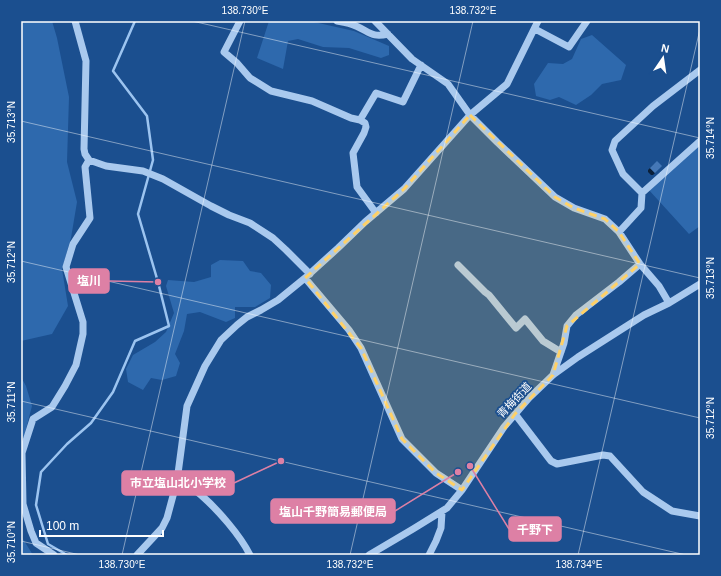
<svg xmlns="http://www.w3.org/2000/svg" width="721" height="576" font-family="Arial,'Noto Sans JP',sans-serif">
<defs>
<filter id="shadow"><feDropShadow dx="-3" dy="3" stdDeviation="0" flood-color="#0009"/></filter>
</defs>
<rect width="100%" height="100%" fill="#1b4f8f"/>
<path fill="#2e69ad" d="M21,21H52L57,38L69,97L67,162L77,202L71,238L62,269L68,306L52,334L21,341Z
M269,21H305L314,22L354,31L389,46V55L381,58L349,48L323,47L298,39L288,41L283,69L257,58Z
M592,35L626,65L621,80L602,84L591,95L576,105L559,97L550,100L536,96L534,84L548,63L563,64L572,59L581,39Z
M700,141V226L689,234L648,189Z
M220,260L243,261L250,271L261,273L271,285L270,298L255,307H235V318L226,322L200,312L187,314L184,331L175,354L180,363L176,376L162,380L151,378L143,390L128,382L126,369L133,355L155,342L166,332L174,313L166,286L168,280L194,282L211,277V265Z
M21,377L26,386L32,406L21,448Z
M21,536L33,555H21Z"/>
<g fill="none" stroke-linecap="round" stroke-linejoin="round">
<path stroke="#9cc4f0" stroke-width="2.5" d="M67,555L48,544L36,505L41,472L67,444L91,423L113,392L135,341L169,326L158,282L138,214L153,160L147,116L113,71L135,21"/>
</g>
<path fill="#4478b7" filter="url(#shadow)" d="M657,161L662,166L655,173L650,168Z"/>
<g fill="none" stroke-linecap="round" stroke-linejoin="round">
<path stroke="#a9c9ee" stroke-width="7" d="M75,21L86,61L84,149L85,154L89,160L106,166L143,171L163,179L211,206L229,215L250,223L273,238L286,250L310,274
M240,21L224,52L237,63L250,78L271,91L312,101L351,118L360,120L376,93L403,102L421,65
M337,21C343,22 350,23 356,26C370,32 372,38 388,34
M375,21L412,59L448,84L470,115L497,142L555,197L574,208L605,219L619,232L640,264L659,286L669,303
M535,29L569,47L587,21
M360,120L365,123L366,127L364,133L353,153L357,187L376,213
M642,193L700,141
M619,232L641,208L642,193L623,174L612,150L615,141L653,106L700,70
M458,265L485,292L489,295L516,328L525,319L543,341L561,352
M305,278L349,330L361,348L402,439L436,473L462,490
M553,375L564,343L567,326L576,315L619,282L640,264
M515,414L551,461L557,464L603,455L610,456L643,492L672,511L700,516
M177,481C185,485 194,489 201,495C218,510 240,535 250,555
M54,555L36,543L31,531L23,504L22,453L33,419L52,407L65,386L76,365L83,334V322L66,267L73,244L90,218L85,167L89,160
M137,555L162,528L167,518L177,481L187,406L205,366L221,340L237,325L247,317L261,310L278,300L305,278L338,248L365,222L404,189L470,115L507,84L538,21
M369,555L413,529L447,508L462,490L504,427L529,398L553,375L578,357L644,315L669,303L700,284
M429,555L436,541L441,528L442,512"/>
</g>
<path fill="#ffd166" fill-opacity="0.2" stroke="#ffd166" stroke-width="3" stroke-dasharray="8 5" stroke-linejoin="round" d="M470,115L555,197L574,208L605,219L619,232L640,264L567,326L553,375L515,414L462,490L436,473L402,439L361,348L305,278L404,189Z"/>
<path fill="none" stroke="#fff" stroke-width="1" stroke-opacity="0.45" d="M192,21L700,138M21,121L700,278M21,261L700,418M21,401L686,555M21,541L80,555M122,555L245,21M350,555L473,21M578,555L700,29"/>
<g text-anchor="middle" dominant-baseline="central" stroke-width="3.5" stroke-linejoin="round" paint-order="stroke">
<g font-size="11" fill="#fff" stroke="#1b4f8f">
<text transform="translate(514 400) rotate(-47)">青梅街道</text>
</g>
</g>
<path fill="none" stroke="#dd80a5" stroke-width="1.5" d="M158 282L109 281M281 461L234 483M458 472L395 511M470 466L509 529"/>
<g fill="#dd80a5" stroke="#1b4f8f" stroke-width="1.5">
<circle cx="158" cy="282" r="4"/>
<circle cx="281" cy="461" r="4"/>
<circle cx="458" cy="472" r="4"/>
<circle cx="470" cy="466" r="4"/>
</g>
<g fill="#dd80a5" stroke="#dd80a5" stroke-width="1.5">
<rect x="69" y="269" width="40" height="24" rx="4"/>
<rect x="122" y="471" width="112" height="24" rx="4"/>
<rect x="271" y="499" width="124" height="24" rx="4"/>
<rect x="509" y="517" width="52" height="24" rx="4"/>
</g>
<g font-size="12" text-anchor="middle" font-weight="bold" fill="#fff">
<text x="89" y="285">塩川</text>
<text x="178" y="487">市立塩山北小学校</text>
<text x="333" y="516">塩山千野簡易郵便局</text>
<text x="535" y="534">千野下</text>
</g>
<rect width="721" height="576" fill="none" stroke="#1b4f8f" stroke-width="44"/>
<g transform="translate(663 58) rotate(13)" stroke="#1b4f8f" stroke-width="3" paint-order="stroke">
<path d="M0-3L7 15L0 10L-7 15Z" fill="#ffffff"/>
<text y="-6" font-size="11" font-weight="bold" text-anchor="middle" fill="#ffffff">N</text>
</g>
<path d="M40 530v6h123v-6" fill="none" stroke="#ffffff" stroke-width="2"/>
<text x="46" y="530" font-size="12" fill="#ffffff" stroke="#1b4f8f" stroke-width="3" paint-order="stroke">100 m</text>
<rect x="22" y="22" width="677" height="532" fill="none" stroke="#fff" stroke-width="1.5"/>
<g font-size="10" text-anchor="middle" fill="#fff">
<text x="245" y="14">138.730°E</text>
<text x="473" y="14">138.732°E</text>
<text transform="translate(11 122) rotate(-90)" y="4">35.713°N</text>
<text transform="translate(710 138) rotate(-90)" y="4">35.714°N</text>
<text transform="translate(11 262) rotate(-90)" y="4">35.712°N</text>
<text transform="translate(710 278) rotate(-90)" y="4">35.713°N</text>
<text transform="translate(11 402) rotate(-90)" y="4">35.711°N</text>
<text transform="translate(710 418) rotate(-90)" y="4">35.712°N</text>
<text transform="translate(11 542) rotate(-90)" y="4">35.710°N</text>
<text x="122" y="568">138.730°E</text>
<text x="350" y="568">138.732°E</text>
<text x="579" y="568">138.734°E</text>
</g>
</svg>
